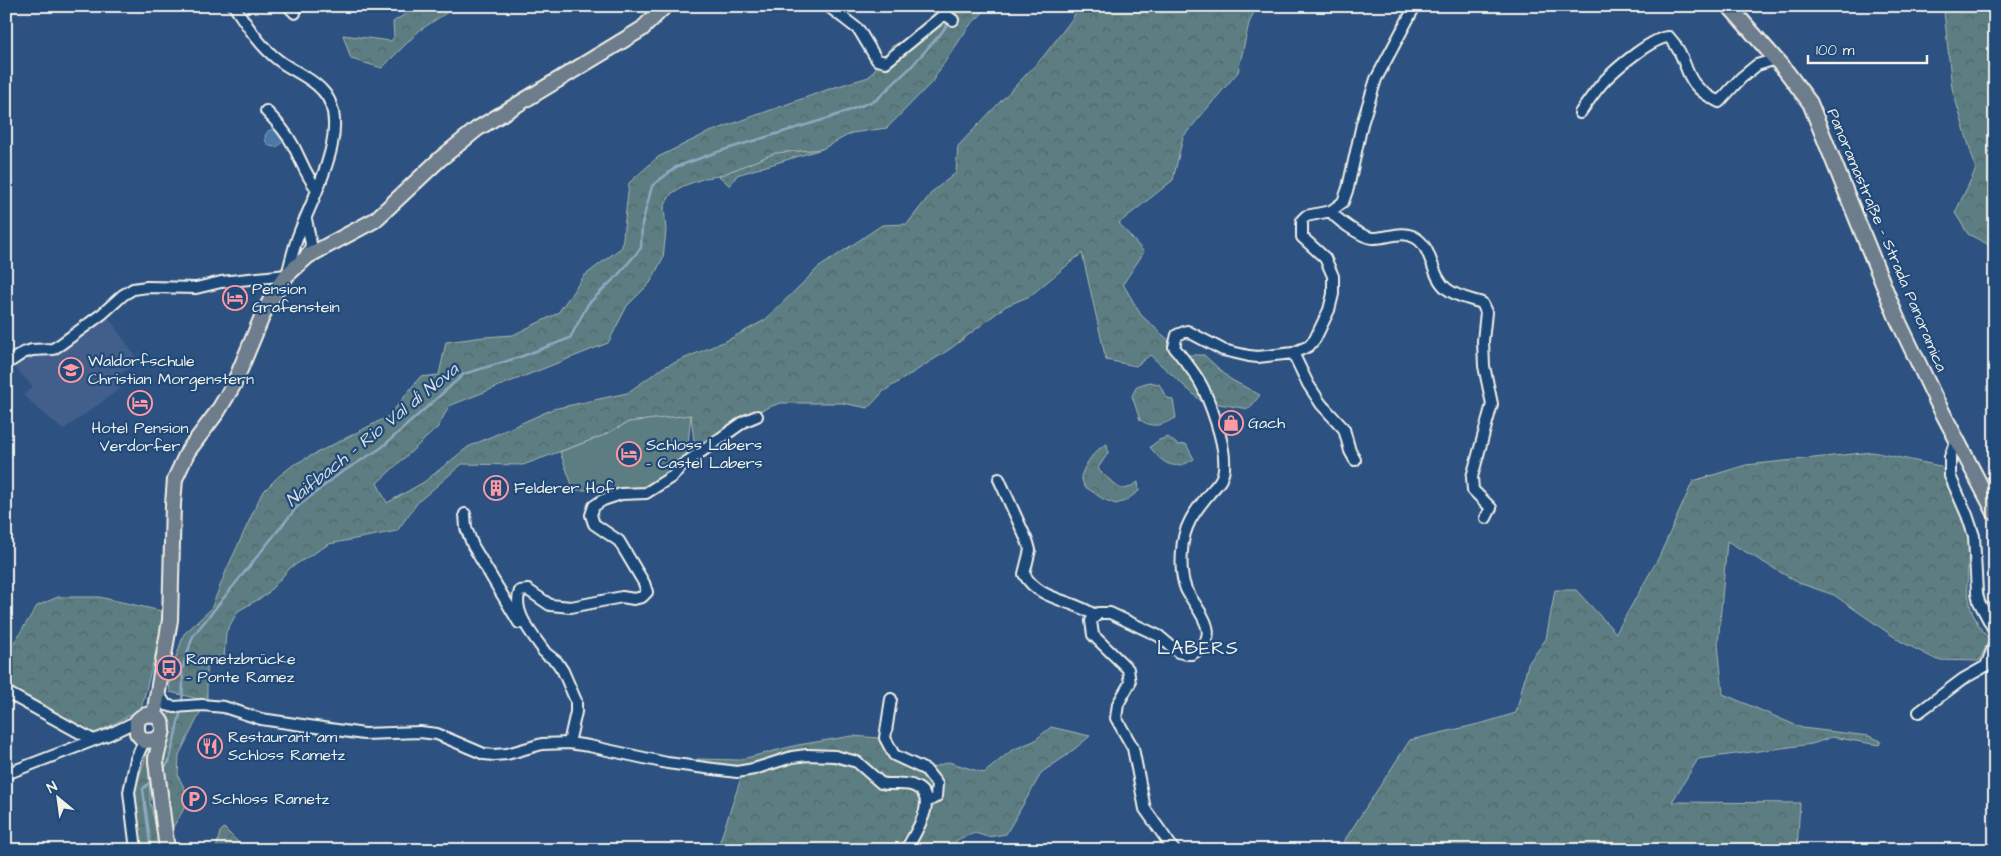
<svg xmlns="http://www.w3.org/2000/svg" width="2001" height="856" font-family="'Architects Daughter',sans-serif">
<defs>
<pattern id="grass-dots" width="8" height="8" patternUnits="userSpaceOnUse" patternTransform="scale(1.25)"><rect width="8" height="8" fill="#5c7d81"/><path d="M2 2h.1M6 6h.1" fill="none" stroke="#536566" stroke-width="1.8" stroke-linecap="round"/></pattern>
<pattern id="forest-crowns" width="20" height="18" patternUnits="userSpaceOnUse" patternTransform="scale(1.25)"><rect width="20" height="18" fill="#5c7d81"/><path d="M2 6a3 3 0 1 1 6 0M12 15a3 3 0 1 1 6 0" fill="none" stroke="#536566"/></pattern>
</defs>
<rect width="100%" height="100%" fill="#2d5281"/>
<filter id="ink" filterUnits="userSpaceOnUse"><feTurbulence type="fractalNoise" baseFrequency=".02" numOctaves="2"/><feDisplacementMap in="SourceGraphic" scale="10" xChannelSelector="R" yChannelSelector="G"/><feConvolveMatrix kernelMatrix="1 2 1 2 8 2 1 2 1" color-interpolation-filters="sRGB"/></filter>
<g filter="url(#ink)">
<path fill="#425f8b" d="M106,314L139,362L118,375L121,388L63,430L23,395L33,387L13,365L28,355L44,352Z"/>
<path fill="url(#grass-dots)" stroke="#a8b7b4" d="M822,149L737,175L730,186L719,176L775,153Z"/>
<path fill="url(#forest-crowns)" stroke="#a8b7b4" d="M418,6H457L420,30L382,68L351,59L343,35L391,41L394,37L393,22Z
M944,6H990L970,25L936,75L935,79L887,128L852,133L822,149L775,153L719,176L705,178L683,186L671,194L664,207L666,231L663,258L650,283L627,306L608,343L449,406L438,427L377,483L387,503L424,482L468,447L553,409L627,393L664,367L728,340L765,320L818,268L882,225L907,224L933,191L956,173L958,146L1043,57L1073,18L1078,6H1257L1249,23L1238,72L1183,137L1173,180L1119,223L1144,252L1123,284L1141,315L1185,355H1204L1230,379L1260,395L1249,409L1201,401L1150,355L1136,366L1106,360L1082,253L1030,296L1006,306L950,349L884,391L868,408L842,403H780L744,417L695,450L691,415L629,422L602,436L523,465L462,464L418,502L397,531L329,544L290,568L266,595L238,611L226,632L224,659L207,666V701L170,692L169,677L184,634L211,609L226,571L262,493L278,477L293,465L389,416L420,377L439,375L446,342L484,337L513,335L558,313L584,276L622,247L629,183L658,157L707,133L832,88L869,77L891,47L912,35Z
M1941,6H1995V248L1968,234L1955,213L1976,169L1952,88L1944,11Z
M1149,382L1159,384L1166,397L1173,400L1176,418C1160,425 1155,429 1140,420L1132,396L1137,386Z
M1168,437L1178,445L1186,444L1194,459C1174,472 1163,464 1150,447L1159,440Z
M1107,444L1108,453L1098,468C1102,474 1105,476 1110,480C1122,492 1124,491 1138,482L1139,491L1125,501L1116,504L1103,499L1084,486L1081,476C1086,463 1094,450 1107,444Z
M1872,452L1940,466L1955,486L1969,541L1967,587L1971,609L1978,624L1989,640L1979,661L1937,660L1900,641L1834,595L1799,583L1727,541L1718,644L1723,694L1802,728L1869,736L1881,741L1879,745L1832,737L1812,744L1698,759L1672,802L1800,803L1797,850H1342L1346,838L1410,740L1483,723L1516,713L1528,664L1546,639L1555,590H1576L1616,633L1659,557L1693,481L1746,465Z
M58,597H99L166,612L141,709L93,735L48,707L6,686V655L37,606Z
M178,709H200L201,711L179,755L178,776L195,808L185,807L169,834C165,802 155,748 166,718C168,713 173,711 178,709Z
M1051,727L1090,736L1066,756L1042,772L1006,834L988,837L975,833L961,838L942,850H717L741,778L702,773L697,759L738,760L798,745L852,736L879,738L894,761L921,771L949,762L984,773L1012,750L1034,741Z
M148,750L150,802L161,850H142L135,789Z
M224,828L246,850H216L220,832Z"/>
<path fill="#5c7d81" stroke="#a8b7b4" d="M691,415L685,471L662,479L644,490H574L560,452L602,436L629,422Z"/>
<path fill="#4c78a7" stroke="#8fa8c1" d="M265 138a9 9 0 1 1 18 0a9 9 0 1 1-18 0Z"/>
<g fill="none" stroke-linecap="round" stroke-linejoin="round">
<path stroke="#8fa8c1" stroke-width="2.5" d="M953,16L959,6
M182,704L183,683L182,669L193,636L297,507L339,474L381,448L464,374L520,357L570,338L588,304L618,275L641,248L642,224L652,186L676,167L717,152L829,118L876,100L911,67L942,32L950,20
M162,770L169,762L181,710
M151,850L143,789L153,779"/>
<defs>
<path id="minor" d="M288,6L295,13
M828,6L859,30L877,60L886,62L941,17L946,15L953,20
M266,111C276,121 286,132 293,145C301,160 306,176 317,189
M1580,113C1588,102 1596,89 1606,79C1618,67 1653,37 1669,37C1693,63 1678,82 1719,102L1741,78L1757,65L1776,59
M1331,211L1343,202L1348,188L1362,124L1376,79L1415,6
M306,254L308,256L311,244L306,219
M1293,353L1308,384L1321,404L1344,429L1350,451L1355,460
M6,364L23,353L32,350L53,349L61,344L102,314L123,295L133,289L147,287L196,288L221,282L287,275C291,261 294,245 300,231C314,195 355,122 321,89C309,76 290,70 277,59C259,45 247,25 234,6
M1956,440L1950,457V476L1967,515L1974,536L1977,593L1979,602L1995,632
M999,479L1028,543L1030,550L1024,574C1039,601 1073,599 1096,616
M465,514L466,528L473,546L519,623
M543,651L557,662L563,671L576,701V712L569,743
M547,655C535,637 511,613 520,591L528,590L550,605L571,607L622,597L634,599L642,597L647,592L644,583L619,541L594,524L591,515L594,506L603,500L621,494L646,493L673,476L681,466L745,421L757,416
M6,692L93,740
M158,693L166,705L174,707L202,705L224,707L261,719L364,734L420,732L437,734L484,754L494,755L507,754L542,744L569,743L589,746L667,763L737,772L754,769L792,757L807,755L835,756L857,762L881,783C892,786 906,781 916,787C940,799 914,834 906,850
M891,699L885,738L894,755L926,770L937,784L936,797L927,802
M1919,712L1963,679L1986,666L1995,643
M6,774L110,734L137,721
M136,850L129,792L136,759L144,741
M1174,850L1145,809L1133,748L1116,718L1118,704L1130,683L1128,669L1093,635L1091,621L1098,613H1110L1159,636L1178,652L1187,654H1192C1226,635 1196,610 1186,589C1181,577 1181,563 1182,551C1183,527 1194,512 1209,494C1213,489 1218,485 1221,479C1232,459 1212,408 1203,388C1196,373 1184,360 1174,347L1177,335L1187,331L1223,350L1249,356L1258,357L1293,353L1309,346L1315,339L1329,310L1333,294V276L1325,258L1302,237V220L1306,216L1331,211C1336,220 1362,237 1372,238C1386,239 1401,230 1414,237C1433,246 1430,276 1447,289C1457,297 1470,299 1482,303L1486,312L1483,341L1484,366L1492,404L1472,477L1473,490L1491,508L1486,518"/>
<path id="major" d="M1729,6L1786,71L1810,103L1896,316L1936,400L1995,513
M154,715L170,620L173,504L175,479L188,451L218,411L234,384L264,312L278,287L287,275L308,256L375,220L440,159L477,129L642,29L665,6
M162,734L156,740L144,741L137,733V721C147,709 163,715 163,730L156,758V762L167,850"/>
</defs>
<use href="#minor" stroke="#f4f1e8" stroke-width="14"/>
<use href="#major" stroke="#f4f1e8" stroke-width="18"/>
<use href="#minor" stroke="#1f4a7a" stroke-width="10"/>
<use href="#major" stroke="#6d7d8c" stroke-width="14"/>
</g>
</g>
<defs>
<symbol id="hotel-ring" viewBox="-11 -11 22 22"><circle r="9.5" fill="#1f4a7a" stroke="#ff9aa2" stroke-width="1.5"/><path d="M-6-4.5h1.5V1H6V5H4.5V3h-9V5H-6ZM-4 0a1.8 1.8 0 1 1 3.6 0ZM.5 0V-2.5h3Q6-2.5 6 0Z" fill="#ff9aa2"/></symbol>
<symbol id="school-ring" viewBox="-11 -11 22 22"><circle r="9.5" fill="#1f4a7a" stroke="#ff9aa2" stroke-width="1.5"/><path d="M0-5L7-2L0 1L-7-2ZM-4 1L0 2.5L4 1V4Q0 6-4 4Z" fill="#ff9aa2"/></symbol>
<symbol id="shop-ring" viewBox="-11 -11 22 22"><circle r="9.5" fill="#1f4a7a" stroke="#ff9aa2" stroke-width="1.5"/><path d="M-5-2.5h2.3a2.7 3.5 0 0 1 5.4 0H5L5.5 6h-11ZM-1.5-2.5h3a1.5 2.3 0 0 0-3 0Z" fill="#ff9aa2"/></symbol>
<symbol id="building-ring" viewBox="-11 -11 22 22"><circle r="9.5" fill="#1f4a7a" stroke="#ff9aa2" stroke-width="1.5"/><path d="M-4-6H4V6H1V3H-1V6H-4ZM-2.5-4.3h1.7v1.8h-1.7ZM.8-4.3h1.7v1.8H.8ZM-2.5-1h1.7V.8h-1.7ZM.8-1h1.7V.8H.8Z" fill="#ff9aa2"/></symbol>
<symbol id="bus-ring" viewBox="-11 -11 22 22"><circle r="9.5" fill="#1f4a7a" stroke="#ff9aa2" stroke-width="1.5"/><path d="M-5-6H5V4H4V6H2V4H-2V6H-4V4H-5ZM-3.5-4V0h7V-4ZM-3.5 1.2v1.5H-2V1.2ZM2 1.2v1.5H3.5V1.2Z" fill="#ff9aa2"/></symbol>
<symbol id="restaurant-ring" viewBox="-11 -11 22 22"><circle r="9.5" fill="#1f4a7a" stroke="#ff9aa2" stroke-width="1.5"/><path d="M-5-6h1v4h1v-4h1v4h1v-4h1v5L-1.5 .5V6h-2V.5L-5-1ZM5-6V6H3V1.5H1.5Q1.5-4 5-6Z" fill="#ff9aa2"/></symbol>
<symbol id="parking-ring" viewBox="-11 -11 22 22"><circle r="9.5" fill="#1f4a7a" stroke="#ff9aa2" stroke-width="1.5"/><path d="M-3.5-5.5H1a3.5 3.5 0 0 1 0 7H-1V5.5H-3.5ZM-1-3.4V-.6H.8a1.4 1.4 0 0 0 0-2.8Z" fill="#ff9aa2"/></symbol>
</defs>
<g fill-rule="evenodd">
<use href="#hotel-ring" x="221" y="284" width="28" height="28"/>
<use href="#school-ring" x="57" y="356" width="28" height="28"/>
<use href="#hotel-ring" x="126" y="389" width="28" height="28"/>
<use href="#shop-ring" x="1217" y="409" width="28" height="28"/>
<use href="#hotel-ring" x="615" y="440" width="28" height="28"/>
<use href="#building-ring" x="482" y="474" width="28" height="28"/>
<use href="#bus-ring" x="155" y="654" width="28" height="28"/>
<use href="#restaurant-ring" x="196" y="732" width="28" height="28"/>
<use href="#parking-ring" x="180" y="785" width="28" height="28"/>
</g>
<g text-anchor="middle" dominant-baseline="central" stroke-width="4.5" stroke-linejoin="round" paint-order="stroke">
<g font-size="16" fill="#f4f1e8" stroke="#1f4a7a">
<text transform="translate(1887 240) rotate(67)">Panoramastraße - Strada Panoramica</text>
</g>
<g font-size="16" fill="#f4f1e8" stroke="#1f4a7a" text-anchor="start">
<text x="252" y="289">Pension<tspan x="252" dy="18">Grafenstein</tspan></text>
<text x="88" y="361">Waldorfschule<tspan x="88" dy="18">Christian Morgenstern</tspan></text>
<text x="1248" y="423">Gach</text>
<text x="140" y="428" text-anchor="middle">Hotel Pension<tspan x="140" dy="18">Verdorfer</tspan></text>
<text x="646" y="445">Schloss Labers<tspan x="646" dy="18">- Castel Labers</tspan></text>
<text x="514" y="488">Felderer Hof</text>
<text x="186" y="659">Rametzbrücke<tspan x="186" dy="18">- Ponte Ramez</tspan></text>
<text x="228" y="737">Restaurant am<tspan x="228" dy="18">Schloss Rametz</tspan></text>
<text x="212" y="799">Schloss Rametz</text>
</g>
<g font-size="18" font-style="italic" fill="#dbdfde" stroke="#1f4a7a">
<text transform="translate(372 435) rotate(-39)">Naifbach - Rio Val di Nova</text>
</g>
<g font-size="19" letter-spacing="1" fill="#f4f1e8" stroke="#1f4a7a">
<text x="1198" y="648">LABERS</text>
</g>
</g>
<rect width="2001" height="856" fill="none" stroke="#1f4a7a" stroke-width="25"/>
<rect x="12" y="12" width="1976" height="831" fill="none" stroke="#f4f1e8" stroke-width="2" filter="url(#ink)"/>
<g transform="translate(58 798) rotate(331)" stroke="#1f4a7a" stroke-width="4" paint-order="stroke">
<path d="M0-4L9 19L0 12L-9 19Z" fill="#f4f1e8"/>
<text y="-8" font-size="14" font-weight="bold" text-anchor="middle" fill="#f4f1e8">N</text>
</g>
<path d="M1808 55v8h119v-8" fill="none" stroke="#f4f1e8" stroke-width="2.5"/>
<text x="1816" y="55" font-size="15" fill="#f4f1e8" stroke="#1f4a7a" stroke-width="4" paint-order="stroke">100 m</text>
</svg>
